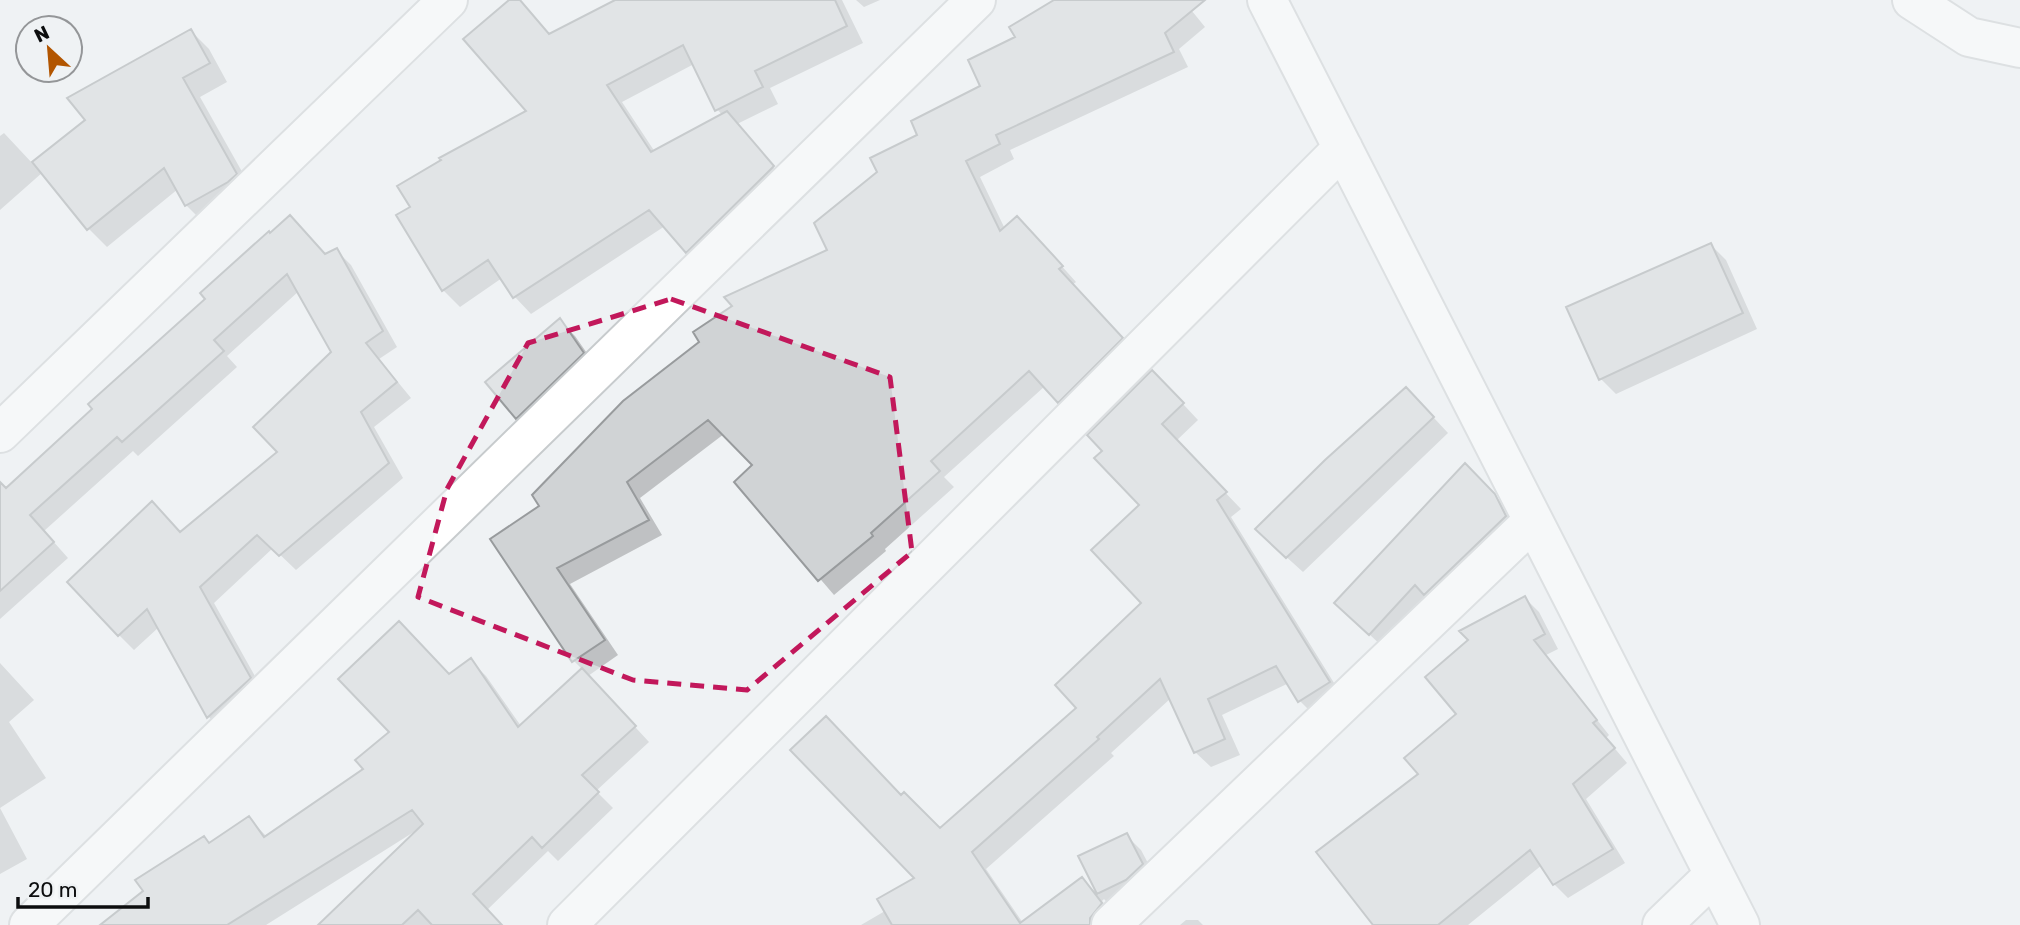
<svg xmlns="http://www.w3.org/2000/svg" width="2020" height="925" font-family="Rubik,sans-serif">
<rect width="100%" height="100%" fill="#eff2f4"/>
<path fill="#0003" fill-rule="evenodd" d="M512,0H518L550,35L621,0H842L863,43L770,88L778,104L737,124L779,174L703,268L665,226L531,314L515,297L502,278L460,307L443,290L399,215L412,207L529,112ZM694,64L717,109L723,116L655,152L622,102Z
M856,0H880L864,7Z
M1057,0H1183L1205,27L1179,49L1188,67L1010,150L1014,159L980,177L1005,229L1032,233L1076,282L1072,285L1136,354L1074,416L1045,386L944,477L954,487L885,549L886,551L834,595L737,482L754,465L724,434L640,498L662,535L570,584L618,655L588,676L649,742L596,791L613,808L558,861L548,851L487,910L501,925H321L417,830L266,925H102L210,844L249,818L267,837L366,769L392,732L449,676L471,661L486,676L521,726L583,670L574,661L492,539L541,507L829,251L879,172L920,135L982,87L1017,38Z
M191,31L209,49L227,82L200,97L254,193L204,223L186,205L178,189L107,247L89,229L43,172L0,210V136L4,133L33,164Z
M1711,245L1726,260L1757,329L1616,394L1601,379Z
M336,250L351,265L397,347L379,359L411,398L374,427L403,478L296,570L273,548L214,603L265,694L224,732L209,717L159,627L134,650L119,635L181,534L279,452L333,352L299,291L227,356L237,367L138,456L133,451L44,531L68,558L0,619V495L95,409L208,299Z
M560,321L575,336L598,369L532,433L517,418Z
M1168,388L1198,420L1176,441L1241,509L1231,517L1344,699L1315,716L1300,701L1289,683L1222,715L1240,755L1211,767L1195,752L1171,698L1111,753L1114,756L986,869L1023,923L1082,879L1099,895L1080,857L1126,835L1141,850L1157,880L1113,909L1104,899L1102,901L1117,920L1111,925H861L885,911L916,878L902,797L940,831L1079,708L1144,603L1141,505Z
M1421,404L1448,433L1303,572L1272,544Z
M1465,465L1510,511L1520,532L1385,649L1352,618Z
M1525,598L1539,612L1558,649L1546,655L1609,735L1606,738L1627,763L1586,799L1625,863L1568,898L1554,884L1542,865L1468,925H1375L1421,775L1459,714Z
M0,663L34,700L9,722L46,778L0,808L27,859L0,874Z
M1186,920H1198L1203,925H1180Z"/>
<path fill="#d0d3d5" stroke="#989b9d" stroke-width="2" d="M509,0H520L549,34L615,0H835L847,26L755,71L763,87L715,111L683,45L607,85L651,152L727,111L774,166L686,253L649,210L513,298L488,260L442,291L396,215L410,207L397,186L441,160L439,158L526,111L463,39Z
M1054,0H1205L1165,33L1174,52L996,135L1000,144L966,161L1000,231L1017,216L1063,266L1059,269L1123,338L1058,403L1029,371L931,461L940,471L871,533L873,536L818,581L734,482L752,465L708,420L627,482L649,520L557,568L605,640L572,662L490,539L539,506L532,495L623,401L699,342L693,332L732,306L724,297L827,250L814,223L877,172L870,158L917,135L911,121L980,86L968,60L1015,37L1009,27Z
M191,29L210,63L183,78L237,174L228,182L185,206L164,168L87,230L32,162L85,120L67,98Z
M290,215L325,254L337,248L383,331L366,343L397,382L361,412L389,463L279,556L257,535L200,587L251,678L207,718L147,609L118,636L67,582L152,501L180,532L277,452L253,427L331,352L287,274L214,340L224,351L122,442L117,437L30,515L54,542L0,591V482L6,488L92,409L88,404L205,299L200,293L269,231L270,233Z
M1711,243L1743,313L1599,380L1566,307Z
M560,318L584,353L516,419L485,382Z
M1152,370L1184,403L1162,424L1227,492L1217,500L1330,682L1298,702L1276,666L1208,699L1225,739L1194,753L1160,679L1097,737L1099,739L972,852L1020,923L1082,877L1102,903L1090,918V925H892L877,899L914,878L790,750L826,716L901,795L904,792L940,828L1076,708L1055,685L1141,603L1091,550L1139,505L1094,458L1102,451L1087,435Z
M1406,387L1434,417L1286,558L1255,529L1325,460Z
M1465,463L1495,494L1506,516L1424,595L1415,585L1369,635L1334,603Z
M1525,596L1545,634L1534,640L1597,720L1593,723L1615,748L1573,784L1613,849L1553,885L1530,850L1438,925H1373L1316,852L1418,774L1404,758L1456,714L1425,677L1468,640L1459,631Z
M399,621L449,674L471,658L518,727L582,668L636,726L582,775L599,792L542,848L532,837L473,894L502,925H432L418,910L402,925H318L423,824L412,810L227,925H100L143,891L135,880L204,836L209,843L249,816L264,837L363,769L355,760L389,732L338,679Z
M1127,833L1143,864L1126,880L1097,894L1078,856Z"/>
<g fill="none" stroke-linecap="round" stroke-linejoin="round">
<defs>
<path id="minor" d="M1267,0L1740,925
M1912,0L1969,37L2020,48
M0,433L448,0
M29,925L976,0
M567,925L1343,148
M1111,925L1533,521
M1662,925L1714,875"/>
</defs>
<use href="#minor" stroke="#c7cbcd" stroke-width="42"/>
<use href="#minor" stroke="#fff" stroke-width="38"/>
</g>
<path d="M0 0H2020V925H0ZM671,299L890,377L912,552L747,690L633,680L418,597L447,489L528,343Z" fill="#eff2f4" fill-opacity=".55" fill-rule="evenodd"/>
<path fill="none" stroke="#c2185b" stroke-width="5" stroke-dasharray="14 9" stroke-linejoin="round" d="M671,299L890,377L912,552L747,690L633,680L418,597L447,489L528,343Z"/>
<g transform="translate(49 49) rotate(334)"><circle r="33" fill="#eff2f4" stroke="#949698" stroke-width="2"/>
<path d="M0-5L12 26L0 18L-12 26Z" fill="#b25500"/>
<text y="-10" font-size="19" font-weight="bold" text-anchor="middle" fill="#0c0d0e">N</text>
</g>
<path d="M18 897v10h130v-10" fill="none" stroke="#0c0d0e" stroke-width="3.5"/>
<text x="28" y="897" font-size="21" fill="#0c0d0e" stroke="#eff2f4" stroke-width="5" paint-order="stroke">20 m</text>
</svg>
